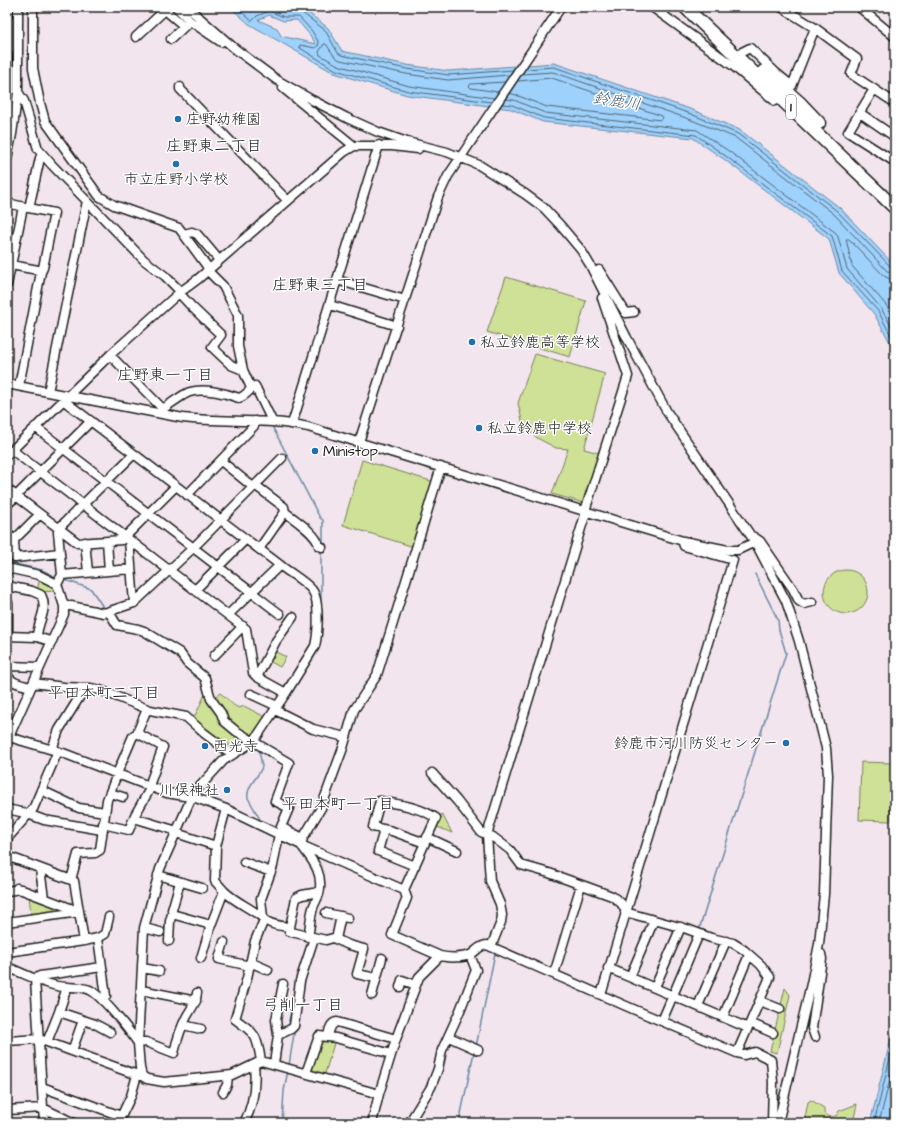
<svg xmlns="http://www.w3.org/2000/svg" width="902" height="1130" font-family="'Architects Daughter','Klee One',sans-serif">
<rect width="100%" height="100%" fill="#f3e5ee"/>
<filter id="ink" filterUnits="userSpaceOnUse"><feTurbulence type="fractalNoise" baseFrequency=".025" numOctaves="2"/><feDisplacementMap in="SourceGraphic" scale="8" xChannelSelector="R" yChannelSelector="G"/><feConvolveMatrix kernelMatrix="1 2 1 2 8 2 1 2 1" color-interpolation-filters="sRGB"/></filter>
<g filter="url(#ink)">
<path fill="#cee196" stroke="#757e59" d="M506,277L586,301L570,357L487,332Z
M535,354L605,374L584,449L599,453L584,503L552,494L568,449L556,448L537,438L523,425L518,403Z
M362,460L434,482L414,547L343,525Z
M824 592a22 22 0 1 1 44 0a22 22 0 1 1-44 0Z
M40,578L53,585L55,591L41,592L37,590Z
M274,651L286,657L280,667L269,661Z
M220,693C228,698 230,704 239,708L244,706L267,718L252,738L225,720L213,699Z
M205,694L208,703L218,715L220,722L239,737L247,741L232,751L191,719L196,714Z
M861,762L893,763L890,821L859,820Z
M442,814L452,833L435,826L439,817Z
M29,895L65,909V911L31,916Z
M785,988L790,995L777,1053L770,1051Z
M322,1038L335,1040L324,1077L310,1073Z
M811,1100L824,1108V1113C827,1117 831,1117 836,1116L839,1111L857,1104L853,1123H804L808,1102Z"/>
<path fill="#9ed1fb" stroke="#6a89a2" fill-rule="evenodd" d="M230,7H301L328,28L342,51L407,65L449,71L554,63L693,110L740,130L840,208L895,266V351L874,314L839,273L829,239L725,160L693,138L543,122L511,109L407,95L334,73L249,24ZM269,15L283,21L297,20L309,34L316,44L281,36L277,28L258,20Z
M895,1022V1085L894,1089L895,1123H870Z"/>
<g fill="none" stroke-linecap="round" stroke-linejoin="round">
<path stroke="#506475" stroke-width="1" d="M236,7L252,21L257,16L269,11L284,17H299L312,31L319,43L318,46L315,48L301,45L299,46L300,48L336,70L408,91L491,102
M299,7L301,12L325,30L338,53L341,55L407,69L449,75L513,70
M526,69L554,67L691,114L738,134L837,211L891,267L895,268
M522,74L553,72L689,119L736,138L834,214L887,271L895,273
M498,92L471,88L469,86L471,84L505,82
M509,93L516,95L547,107L661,120L663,118L662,116L552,78L518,81
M494,98L409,86L338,65L320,55L319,52L324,44H326L335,57L340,60L406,74L448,80L509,75
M505,99L514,100L545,113L697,130L730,152L836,233L838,237L847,269L881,308L895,333
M502,104L512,105L544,118L696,135L727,157L832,236L842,271L878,311L895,343
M895,279H890L884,276L849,239H846L852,266L886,305L895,320
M874,1123L895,1038
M879,1123L895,1059"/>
<path stroke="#6a89a2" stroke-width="1.5" d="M11,53V15
M7,125L11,102V77
M253,393L258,402
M271,424L320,518L323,520V545
M7,562L42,570L56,577
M62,579L91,589L105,610
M321,604V550
M297,682L316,651
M259,749L262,767C258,778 246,786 248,798L261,821L279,830
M699,930L786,653L779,630L778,620L755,574
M290,1024L289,1021L294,998
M476,1047L495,953L487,950L488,948
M289,1065L294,1034L293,1031
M282,1123L284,1091L288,1070
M459,1123L474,1052"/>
<defs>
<path id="minor" d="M33,7V68L40,103L45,121L99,196L114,205L179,228L209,269
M176,7L190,21L221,42
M187,7L234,48L277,80L312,100L347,118L378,132L407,142L447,152L479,165L525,194L544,208L560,225L581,250L590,265L627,338L667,412L755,542L786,601L799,641L826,748L828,775L824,894L819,944L811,984L778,1123
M652,7L732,65L775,101
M859,7L895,37
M7,15L8,7
M815,28L857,59L851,74L895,103
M136,37L165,10L184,26
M171,39L188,23
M742,52L750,48L775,72L792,86L815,28L781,7
M7,54V92
M180,87V89L287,200
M283,88L354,146
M874,89L848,132L895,162
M18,92L24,101L38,149L52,165L144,260L165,276L181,292
M860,113L895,137
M7,159L12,134L18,92V7
M7,203L29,208L40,158
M184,234L192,232L197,234L219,260
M11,265L38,270L41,272L43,268L54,213L29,208
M207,270L223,286L238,315V346L243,370L251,388
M599,270L626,313L634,312
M337,280L405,300
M7,285L23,207
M179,293L192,307L221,335L212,347L231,365L243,370
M330,305L397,326
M110,355L163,409L162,414
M7,384L183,418C225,423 267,418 308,427L683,541L728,550H738L755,542
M19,386L41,272
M48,392L87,201
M63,400L280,565L228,615
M163,409C169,405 183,394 190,392C204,388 226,393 239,398C246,396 249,390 255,386L272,421
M292,424L379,145
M35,427L280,614
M359,442L438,197L448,176L561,7
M12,450L246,629L253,673L257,677L286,693L254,741L224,760L193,794L160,869L144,928L138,1043L140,1068L142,1076
M7,455L110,355L179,293L198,279L344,152L354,146H392L418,149
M221,461L253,487
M255,485L284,507L285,512L259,549
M7,489L78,543L122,540L176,486
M187,495L254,426L255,421
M7,505L91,421
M585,511L628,376L602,298
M285,512C295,520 317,534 319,546L322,547
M7,533L14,540L15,558L60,553
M754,537L760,541L793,589L799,601L804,604L812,602
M14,540L40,514
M129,540L134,603
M107,541L109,571
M85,542L88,572
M280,565C288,572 306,582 312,590C320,600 318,634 315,646L286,693
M7,568L39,575L57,584L64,606V614L7,741
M62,575L131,569
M57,584L62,575L58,532L59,528L134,454
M7,586L32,591L41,595C49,610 37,622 37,637
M195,590L246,539
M64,606H71L104,613L134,603L193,548L282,458
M109,612L117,625L138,629L144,631L180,653L187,663L205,678L211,699L221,713L224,721L236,731L289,763L275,801L289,808L281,827L303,838
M7,636L37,637L50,641
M8,636V603
M214,656L243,626
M7,666L39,667
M7,674C10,683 22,685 31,687
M257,677L276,641L293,617
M33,683L64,687L90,688L100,690L150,710L186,717L204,733L232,754
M251,694L277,706
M275,710L313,729L345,737
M137,733L163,747L149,786
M9,737L63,753L167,793L196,798L226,809L301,845L404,890L407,898L392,935L440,956C449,958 462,958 470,955C476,952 479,945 487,945L633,1009L737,1053L744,1055L755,1052L771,1060L773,1082L772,1123
M52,749L59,730L85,688
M432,773L457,801L481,832L493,837L510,850L521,865L549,873L612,896L621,903L626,911
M41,790L79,808L105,812
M110,793L123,797
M7,809L25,813L44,820L102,830
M134,818L177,831
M103,824L129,830L135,815L151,787
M384,830L378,851L415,866
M176,833L216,846
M279,834L273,866L261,899L263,918C269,925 281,926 290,927L289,931L291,932L326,940L333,938L349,945L364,949L357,974L376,978
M427,837L457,851
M7,839L33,809L58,751
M301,845L303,838L321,808L343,748L354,710L377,675L441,467
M301,845C313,861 324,873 319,894C317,900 313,905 312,912C310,920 310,928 308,937
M7,856L74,881L84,941L98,938L106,996L103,1001
M244,862L271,872
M40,869L44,898
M158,875L202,888
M71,880L78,854L95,853L100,850L107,800L119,769L133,736L137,733L147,709
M17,888L78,911
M404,890L436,818C420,807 398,804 380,801L373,827L392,831L425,843
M7,891L21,889
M224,891C235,902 251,908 263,918
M172,910L180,882
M625,912L687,929L711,938L733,943L744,950L761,965L770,977L737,1053
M326,913L348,918
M7,922L79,912
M290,927L296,898L302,895L319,892
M144,928L160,932
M98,938L105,934L109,917
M336,939L341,916
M169,941L170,921L172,914L211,925
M224,942L219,959L250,966
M491,947L501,922L502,915L500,904L490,881L487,835L586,512
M7,952L84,941
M201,958L211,925L224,891L215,881L216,846L226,809
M250,962L268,970
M7,967C23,973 39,982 57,986C66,988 82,986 90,990C103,997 129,1030 138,1043
M142,968L159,971
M608,968L748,1028
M554,974L581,885
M630,977L654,920
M35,979L44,1123
M35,979L40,976L102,967
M400,987L402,980L416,985
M655,987L681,927
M141,990L196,1001
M372,995L382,958
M601,995L733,560L684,546L683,543
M760,1001L780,1009
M698,1006L726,941
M59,1012L95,1024L110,1032
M723,1017L749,955
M662,1021L699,934
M750,1023L773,1033
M183,1025L201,1029
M278,1035L276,1020L283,984
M328,1037C329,1031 330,1023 337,1022L396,1039
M449,1037L478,1050
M815,1037L812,1028L822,959L821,954
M7,1041L39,1039L126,1071L142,1076L147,1079L164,1082L232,1075L261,1061L379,1094
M47,1042L59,1012L67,987
M138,1043L146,1042L174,1053C177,1040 181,1027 187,1016C192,1007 196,1004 197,993
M72,1051L83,1020
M261,1061C257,1035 256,1034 235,1019L247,978L255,941L264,920
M274,1064L278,1035L291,1029L294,1026L300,981L314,938
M306,1073L319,1036L336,1038L391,1054
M42,1087L121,1116
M223,1092L227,1085L228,1076
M7,1110L43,1108L74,1123
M118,1123L131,1096L137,1075
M244,1123C254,1104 256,1085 254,1065
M372,1123L379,1094L396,1039L419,977L440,956
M409,1123L431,1087L438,1069L442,1050L459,1013L476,970L470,955"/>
<path id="highway" d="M685,7L895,208
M764,71L799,102L819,123"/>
</defs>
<use href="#minor" stroke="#1c1c1c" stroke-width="11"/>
<use href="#highway" stroke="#1c1c1c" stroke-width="15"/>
<use href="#minor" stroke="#fff" stroke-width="8"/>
<use href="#highway" stroke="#fff" stroke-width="12"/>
</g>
</g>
<g fill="#1f6fb2" stroke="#fff" stroke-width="1.5">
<circle cx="178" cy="119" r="4"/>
<circle cx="176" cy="164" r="4"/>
<circle cx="472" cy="342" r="4"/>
<circle cx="479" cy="428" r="4"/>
<circle cx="315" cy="451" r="4"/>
<circle cx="786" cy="743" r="4"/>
<circle cx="205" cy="746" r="4"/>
<circle cx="227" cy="790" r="4"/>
</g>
<g text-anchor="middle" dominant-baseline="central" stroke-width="3" stroke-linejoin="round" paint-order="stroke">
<rect fill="#fff" stroke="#606060" stroke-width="1" x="786" y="95" width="10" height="24" rx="3"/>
<g font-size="14" font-weight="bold" fill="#1c1c1c">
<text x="791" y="107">1</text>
</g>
<g font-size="15" fill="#1c1c1c" stroke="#fff" text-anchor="start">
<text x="186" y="119">庄野幼稚園</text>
<text x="176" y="179" text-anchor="middle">市立庄野小学校</text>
<text x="480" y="342">私立鈴鹿高等学校</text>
<text x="487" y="428">私立鈴鹿中学校</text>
<text x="323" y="451">Ministop</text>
<text x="778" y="743" text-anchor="end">鈴鹿市河川防災センター</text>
<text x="213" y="746">西光寺</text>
<text x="219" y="790" text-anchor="end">川俣神社</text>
</g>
<g font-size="16" font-style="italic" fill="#4a5b6a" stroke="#fff">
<text transform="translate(617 101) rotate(9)">鈴鹿川</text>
</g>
<g font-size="16" fill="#1c1c1c" stroke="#fff">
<text x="214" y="146">庄野東二丁目</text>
<text x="320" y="285">庄野東三丁目</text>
<text x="165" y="375">庄野東一丁目</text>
<text x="104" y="693">平田本町二丁目</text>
<text x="338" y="804">平田本町一丁目</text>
<text x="303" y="1005">弓削一丁目</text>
</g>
</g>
<rect width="902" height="1130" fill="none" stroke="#fff" stroke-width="24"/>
<rect x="12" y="12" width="878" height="1106" fill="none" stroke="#1c1c1c" stroke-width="1.5" filter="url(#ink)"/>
</svg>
